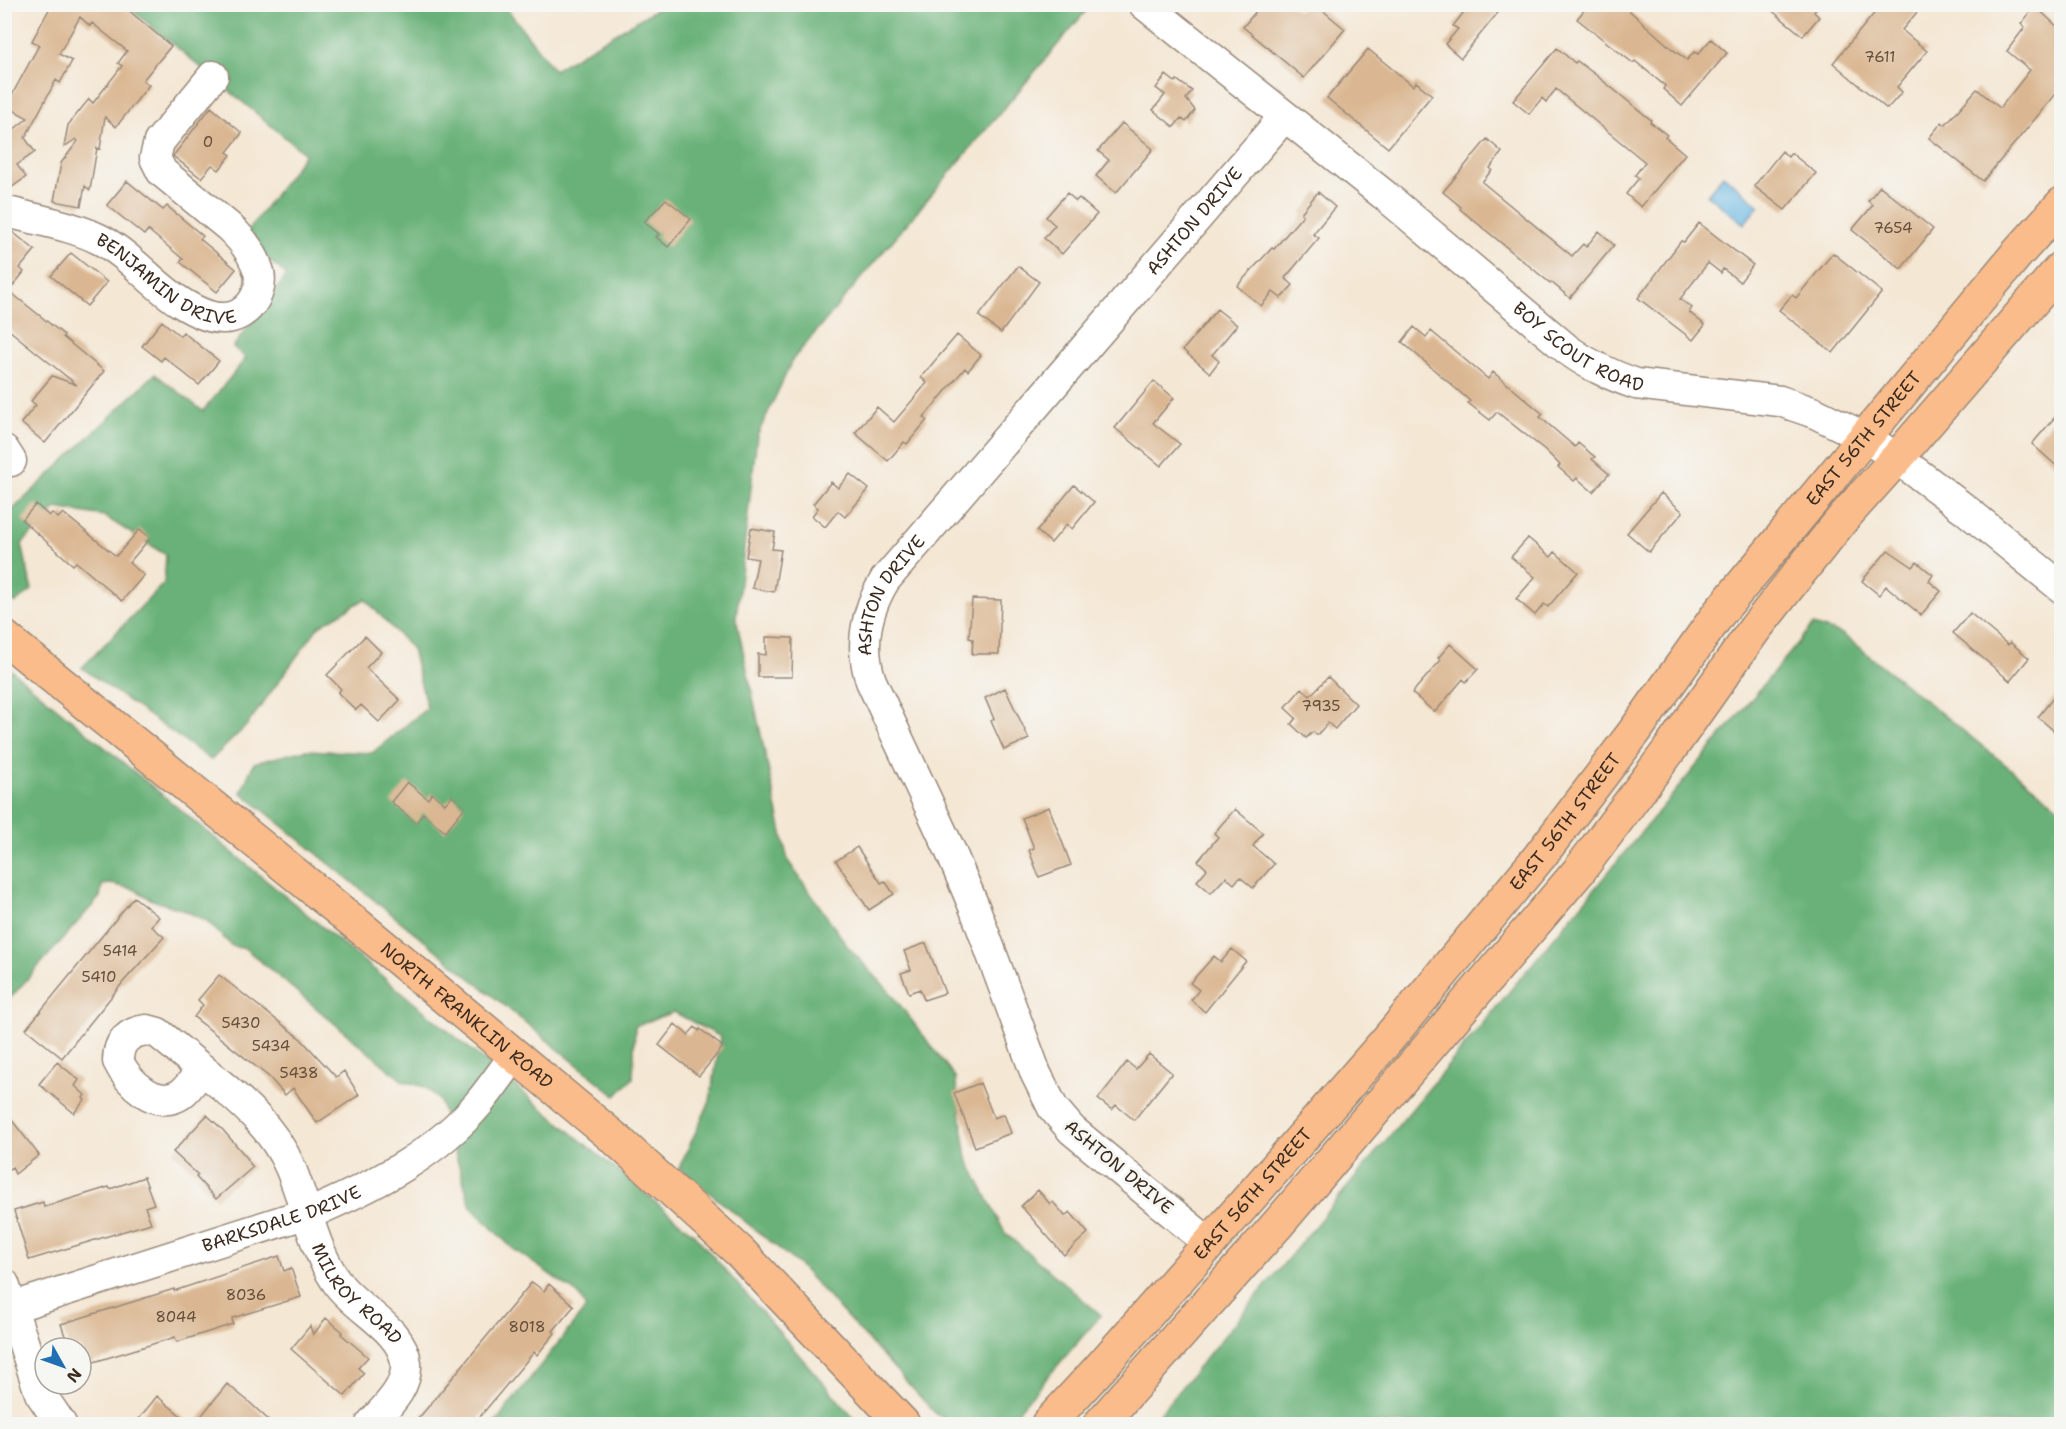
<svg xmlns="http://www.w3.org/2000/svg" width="2066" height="1429" font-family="'Shantell Sans',sans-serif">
<rect width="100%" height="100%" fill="#f6f6f2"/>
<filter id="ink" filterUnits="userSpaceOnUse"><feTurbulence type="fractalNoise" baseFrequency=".0167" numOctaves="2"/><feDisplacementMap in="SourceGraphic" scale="12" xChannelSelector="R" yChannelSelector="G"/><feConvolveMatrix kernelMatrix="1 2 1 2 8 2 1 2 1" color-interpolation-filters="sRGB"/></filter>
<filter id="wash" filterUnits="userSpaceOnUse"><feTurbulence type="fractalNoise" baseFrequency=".008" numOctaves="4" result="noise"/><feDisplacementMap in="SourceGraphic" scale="24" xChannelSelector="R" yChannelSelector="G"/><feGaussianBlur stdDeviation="1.35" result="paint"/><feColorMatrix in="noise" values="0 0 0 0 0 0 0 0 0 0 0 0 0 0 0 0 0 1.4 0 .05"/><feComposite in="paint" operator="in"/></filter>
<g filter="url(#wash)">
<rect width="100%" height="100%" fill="#f4e7d4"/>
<path fill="#69b178" stroke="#526e4b" stroke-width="1.5" d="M126,5H504L554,70L663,5H1091L793,359L757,436L736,618L788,861L848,947L890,992L955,1077L967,1158L1005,1233L1101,1315L1008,1423L952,1424L935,1413L799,1265L679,1168L710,1101L721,1037L674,1012L635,1026L633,1078L616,1096L241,792L254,763L305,750L372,753L427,708L412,649L365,599L319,626L247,725L211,760L82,668L164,583L166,555L104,516L56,508L22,544L32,590L15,603L5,593L4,518L155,374L203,411L246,358L233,347L287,275L242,239L305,154Z
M1813,625L1842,634L2061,809V1424H1151Z
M5,665L693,1233L859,1424H494L586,1308L578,1294L512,1248L471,1207L440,1101L425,1087L403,1081L246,949L232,946L207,921L181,909L152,900L134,889L111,884L102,885L100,897L5,1004Z"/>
<path fill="#6ab8e4" stroke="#527181" stroke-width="1.5" d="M1723,175L1759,205L1744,224L1707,195Z"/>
<g id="blocks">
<path fill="#dab792" d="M52,4H121L171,46L143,80L149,85L116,127L105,117L100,149L97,148L90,190L85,186L81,206L54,201L61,163L78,141L76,139L64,147L68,125L89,99L93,103L122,66L118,63L127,51L92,23L90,26L80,17L59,54L72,61L60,83L56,80L25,138L35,152L17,165L26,177L4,193V137L28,118L6,106L39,45L32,41Z
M1262,4H1290L1298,11L1304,4H1315L1345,29L1304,78L1243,27Z
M1470,4H1505L1461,58L1445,44L1458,29L1453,26Z
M1589,4H1622L1671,48L1687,60L1694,52L1698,54L1711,39L1727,53L1682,106L1663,89L1665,86L1635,61L1633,63L1577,19Z
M1764,4H1820L1814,12L1819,17L1803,36Z
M1882,4H1924L1902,30L1927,51L1897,87L1902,92L1887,109L1833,63Z
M2035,6L2061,30V88L1983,181L1929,138L1942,122L1945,125L1977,89L2000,108L2030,70L2007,51L2025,27L2021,24Z
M1557,48L1575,63L1577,61L1596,75L1651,120L1650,122L1667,135L1665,137L1685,154L1641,207L1626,194L1639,178L1635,175L1645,162L1556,89L1546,102L1542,98L1529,114L1513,101Z
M1368,49L1413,86L1416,82L1432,95L1388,148L1327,98Z
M1166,75L1175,82L1177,80L1192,91L1186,99L1195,110L1186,122L1181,118L1174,127L1153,110L1165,95L1156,88Z
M211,107L242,133L227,152L231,155L219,170L212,165L201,178L173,156Z
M1122,123L1153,149L1116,193L1096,176L1109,160L1098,151Z
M1487,139L1502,152L1490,168L1492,170L1482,182L1572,256L1583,244L1586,247L1599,231L1614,245L1570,298L1551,282L1550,283L1460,209L1461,207L1443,192Z
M1782,151L1788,157L1791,153L1816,173L1785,210L1754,186Z
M127,181L163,210L167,206L203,236L200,239L236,269L217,292L180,262L183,259L148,230L144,235L107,205Z
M1880,186L1933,229L1901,269L1852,230L1873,205L1868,201Z
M1318,192L1335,207L1313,234L1319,238L1285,278L1293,285L1281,298L1273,292L1261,306L1237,286L1272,248L1274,249L1303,215L1301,213Z
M1067,193L1076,201L1079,198L1097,214L1062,254L1044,238L1055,225L1046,217Z
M666,199L691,219L668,247L656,237L659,234L644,222Z
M1699,223L1753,265L1740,282L1723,269L1721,273L1708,263L1680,299L1692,308L1689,312L1705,325L1693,340L1638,298L1681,241L1684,242Z
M4,229L10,230L35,250L20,268L24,272L9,291L64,335L63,337L104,371L45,443L21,423L36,405L31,401L52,376L77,385L4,326Z
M71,253L107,282L87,306L51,276Z
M1833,253L1882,292L1833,353L1779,310L1792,295L1796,298Z
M1018,266L1039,282L1001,333L979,316Z
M1217,309L1237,325L1212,355L1219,361L1210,373L1183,350Z
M162,321L180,336L183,332L219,361L199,385L164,357L161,361L142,346Z
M1414,327L1426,337L1431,331L1488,379L1493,372L1543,414L1540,417L1575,447L1578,443L1595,457L1592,459L1609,474L1593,492L1577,478L1574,481L1558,467L1560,465L1545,450L1497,412L1490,420L1468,403L1470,401L1402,342Z
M957,335L981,355L968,371L965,368L924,417L927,420L907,444L904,442L888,461L855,433L877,407L894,422L927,383L921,377Z
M1154,381L1174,398L1153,423L1180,444L1161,466L1115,428Z
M2061,410V470L2032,444Z
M850,474L869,489L845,517L838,511L825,527L812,516L818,508L813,504L831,482L838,488Z
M1074,485L1094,502L1072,529L1067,524L1051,543L1037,531Z
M1661,493L1683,512L1649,552L1627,533Z
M36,504L49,516L52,513L58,518L63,513L116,556L140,529L150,538L129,563L144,575L122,601L76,562L73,565L22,520Z
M751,528L775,532L772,549L781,550L774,592L752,588L758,559L746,557Z
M1528,538L1551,557L1555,552L1578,572L1548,607L1544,604L1535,615L1516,599L1535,577L1511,557Z
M1888,550L1913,567L1917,562L1933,575L1929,581L1941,591L1921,615L1886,586L1879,595L1862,581Z
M972,599L1001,600L999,654H972L973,639L969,638Z
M1970,613L2008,645L2010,642L2029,658L2010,681L1953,633Z
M365,636L381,652L366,668L400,700L379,722L361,705L356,710L338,693L341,689L327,675Z
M766,637L793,638L792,677H758V654L766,655Z
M1450,644L1478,669L1466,682L1463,679L1436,711H1433L1412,693L1441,660L1438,658Z
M1328,677L1356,704L1335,729L1328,723L1317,735L1313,732L1306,738L1291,724L1296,718L1285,708L1302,688L1310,696Z
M1005,688L1029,739L1004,750L991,721L994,719L985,698Z
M2061,688V737L2038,717Z
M407,782L428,799L432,793L445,804L452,796L465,807L445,832L423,813L416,823L391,802Z
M1049,807L1071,865L1039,877L1029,850L1034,848L1022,818Z
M1235,809L1263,833L1253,846L1274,864L1253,888L1240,877L1234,884L1226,877L1211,893L1197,881L1207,869L1198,861L1218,837L1214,833Z
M857,847L881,883L885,881L894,894L869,910L836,861Z
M134,897L159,917L151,926L164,937L124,981L62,1058L26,1029Z
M926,943L945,993L924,1000L920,989L909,993L901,973L911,970L904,951Z
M1232,949L1246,961L1205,1012L1191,1000L1199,990L1190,983L1214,956L1221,962Z
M219,975L301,1039L336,1077L344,1071L359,1095L317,1123L293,1088L285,1095L269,1077L194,1017L203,1005L198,1000Z
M675,1024L688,1035L695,1027L699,1031L700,1029L723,1047L699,1076L659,1045Z
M1149,1054L1172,1073L1134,1120L1116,1105L1112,1110L1098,1099L1127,1062L1136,1069Z
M57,1062L79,1080L75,1086L85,1095L83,1098L85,1100L74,1113L39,1084Z
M980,1083L994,1118L1004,1114L1011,1133L975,1147L954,1093Z
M4,1110L39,1155L15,1174L12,1167L4,1173Z
M207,1115L222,1129L248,1159L247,1160L253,1167L216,1199L196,1177L198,1175L173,1152Z
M144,1177L154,1204L145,1207L151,1223L29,1260L14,1211L43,1202L44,1207L109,1187L110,1189Z
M1038,1190L1050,1204L1053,1202L1065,1216L1070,1212L1088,1233L1064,1255L1021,1206Z
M279,1256L284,1271L291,1268L301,1297L232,1318L233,1324L177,1342L175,1337L169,1339L81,1366V1348H69L61,1324L174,1289V1291Z
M532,1282L544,1291L549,1284L574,1306L553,1331L555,1333L537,1355L534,1352L473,1425H413Z
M326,1318L343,1332L341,1334L368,1357L358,1368L364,1373L345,1396L291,1349L310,1326L313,1335Z
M227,1384L248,1401L274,1425H194Z
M157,1396L192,1425H134Z"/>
</g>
</g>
<g filter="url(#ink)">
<use href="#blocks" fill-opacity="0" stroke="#988879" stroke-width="1.5"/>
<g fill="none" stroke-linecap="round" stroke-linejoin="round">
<defs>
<g id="minor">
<path id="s1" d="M1144,4L1388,198L1568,350C1590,366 1610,375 1636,384L1780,401L1815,413L1866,438L1897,458L1966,510L2062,588"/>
<path id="s2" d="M4,211C36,220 72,225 101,240C130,255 152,284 180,302C191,309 208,318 222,318C246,319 264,294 259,272C254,254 242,239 229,227L162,172L155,158L159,142L213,76"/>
<path d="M4,450L11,461"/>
<path d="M147,1030L158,1033L202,1069C196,1077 189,1088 181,1094C156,1111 128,1082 118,1061C118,1042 128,1032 147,1030Z"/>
<path id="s3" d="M202,1069C237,1098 272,1125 290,1167C307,1206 313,1250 339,1285C358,1310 403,1330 406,1363C408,1388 386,1407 371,1424"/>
<path id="s4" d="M1210,1244L1072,1130L1053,1108L1036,1074L975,909L950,850L871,681C859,646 866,611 885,580L1284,117"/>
<path d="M4,1284L40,1393L61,1424"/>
<path id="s5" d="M4,1310L320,1209C379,1183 437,1153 479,1103C492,1087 503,1071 515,1055"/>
</g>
<g id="major">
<path id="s6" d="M4,637L354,922L618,1141L740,1252L903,1424"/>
<path id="s7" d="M1048,1424L1099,1369L1260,1186L1388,1039L1540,856L1635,731L1719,613L2016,255L2062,204"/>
<path d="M1100,1424L1277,1225L1578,872L1670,749L1754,630L1799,573L1844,517L1897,458L2062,267"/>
</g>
</defs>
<use href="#minor" stroke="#988879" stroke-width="33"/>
<use href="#major" stroke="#988879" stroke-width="36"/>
<use href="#minor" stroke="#fff" stroke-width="30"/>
<use href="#major" stroke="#fabc8b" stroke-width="33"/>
</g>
</g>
<g text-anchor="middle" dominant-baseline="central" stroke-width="6" stroke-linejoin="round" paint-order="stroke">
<g font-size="15" fill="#634d3b">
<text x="1880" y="57">7611</text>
<text x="208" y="142">0</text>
<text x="1893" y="228">7654</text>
<text x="1321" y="706">7935</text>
<text x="120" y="951">5414</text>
<text x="99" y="977">5410</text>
<text x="241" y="1023">5430</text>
<text x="271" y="1046">5434</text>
<text x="299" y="1073">5438</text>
<text x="246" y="1295">8036</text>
<text x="176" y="1317">8044</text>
<text x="527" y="1327">8018</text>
</g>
<g font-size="18" fill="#3b2a1e" stroke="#f6f6f2">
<text stroke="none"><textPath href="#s4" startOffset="1252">ASHTON DRIVE</textPath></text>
<text stroke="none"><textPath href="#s2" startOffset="180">BENJAMIN DRIVE</textPath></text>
<text stroke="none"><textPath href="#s1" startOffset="555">BOY SCOUT ROAD</textPath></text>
<text stroke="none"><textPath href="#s7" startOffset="1280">EAST 56TH STREET</textPath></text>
<text stroke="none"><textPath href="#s4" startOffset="766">ASHTON DRIVE</textPath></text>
<text stroke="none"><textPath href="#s7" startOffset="794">EAST 56TH STREET</textPath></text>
<text stroke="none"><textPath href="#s6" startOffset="598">NORTH FRANKLIN ROAD</textPath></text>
<text transform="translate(1119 1167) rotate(40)">ASHTON DRIVE</text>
<text stroke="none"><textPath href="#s7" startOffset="308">EAST 56TH STREET</textPath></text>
<text stroke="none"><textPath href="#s5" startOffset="292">BARKSDALE DRIVE</textPath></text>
<text stroke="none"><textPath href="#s3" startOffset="279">MILROY ROAD</textPath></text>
</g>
</g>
<rect width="2066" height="1429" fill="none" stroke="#f6f6f2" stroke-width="24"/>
<g transform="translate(63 1366) rotate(130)"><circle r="28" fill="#f6f6f2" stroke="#aba49d" stroke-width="1.5"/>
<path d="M0-4.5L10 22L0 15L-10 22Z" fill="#1f6fb2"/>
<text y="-9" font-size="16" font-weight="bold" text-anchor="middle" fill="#3b2a1e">N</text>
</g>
</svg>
